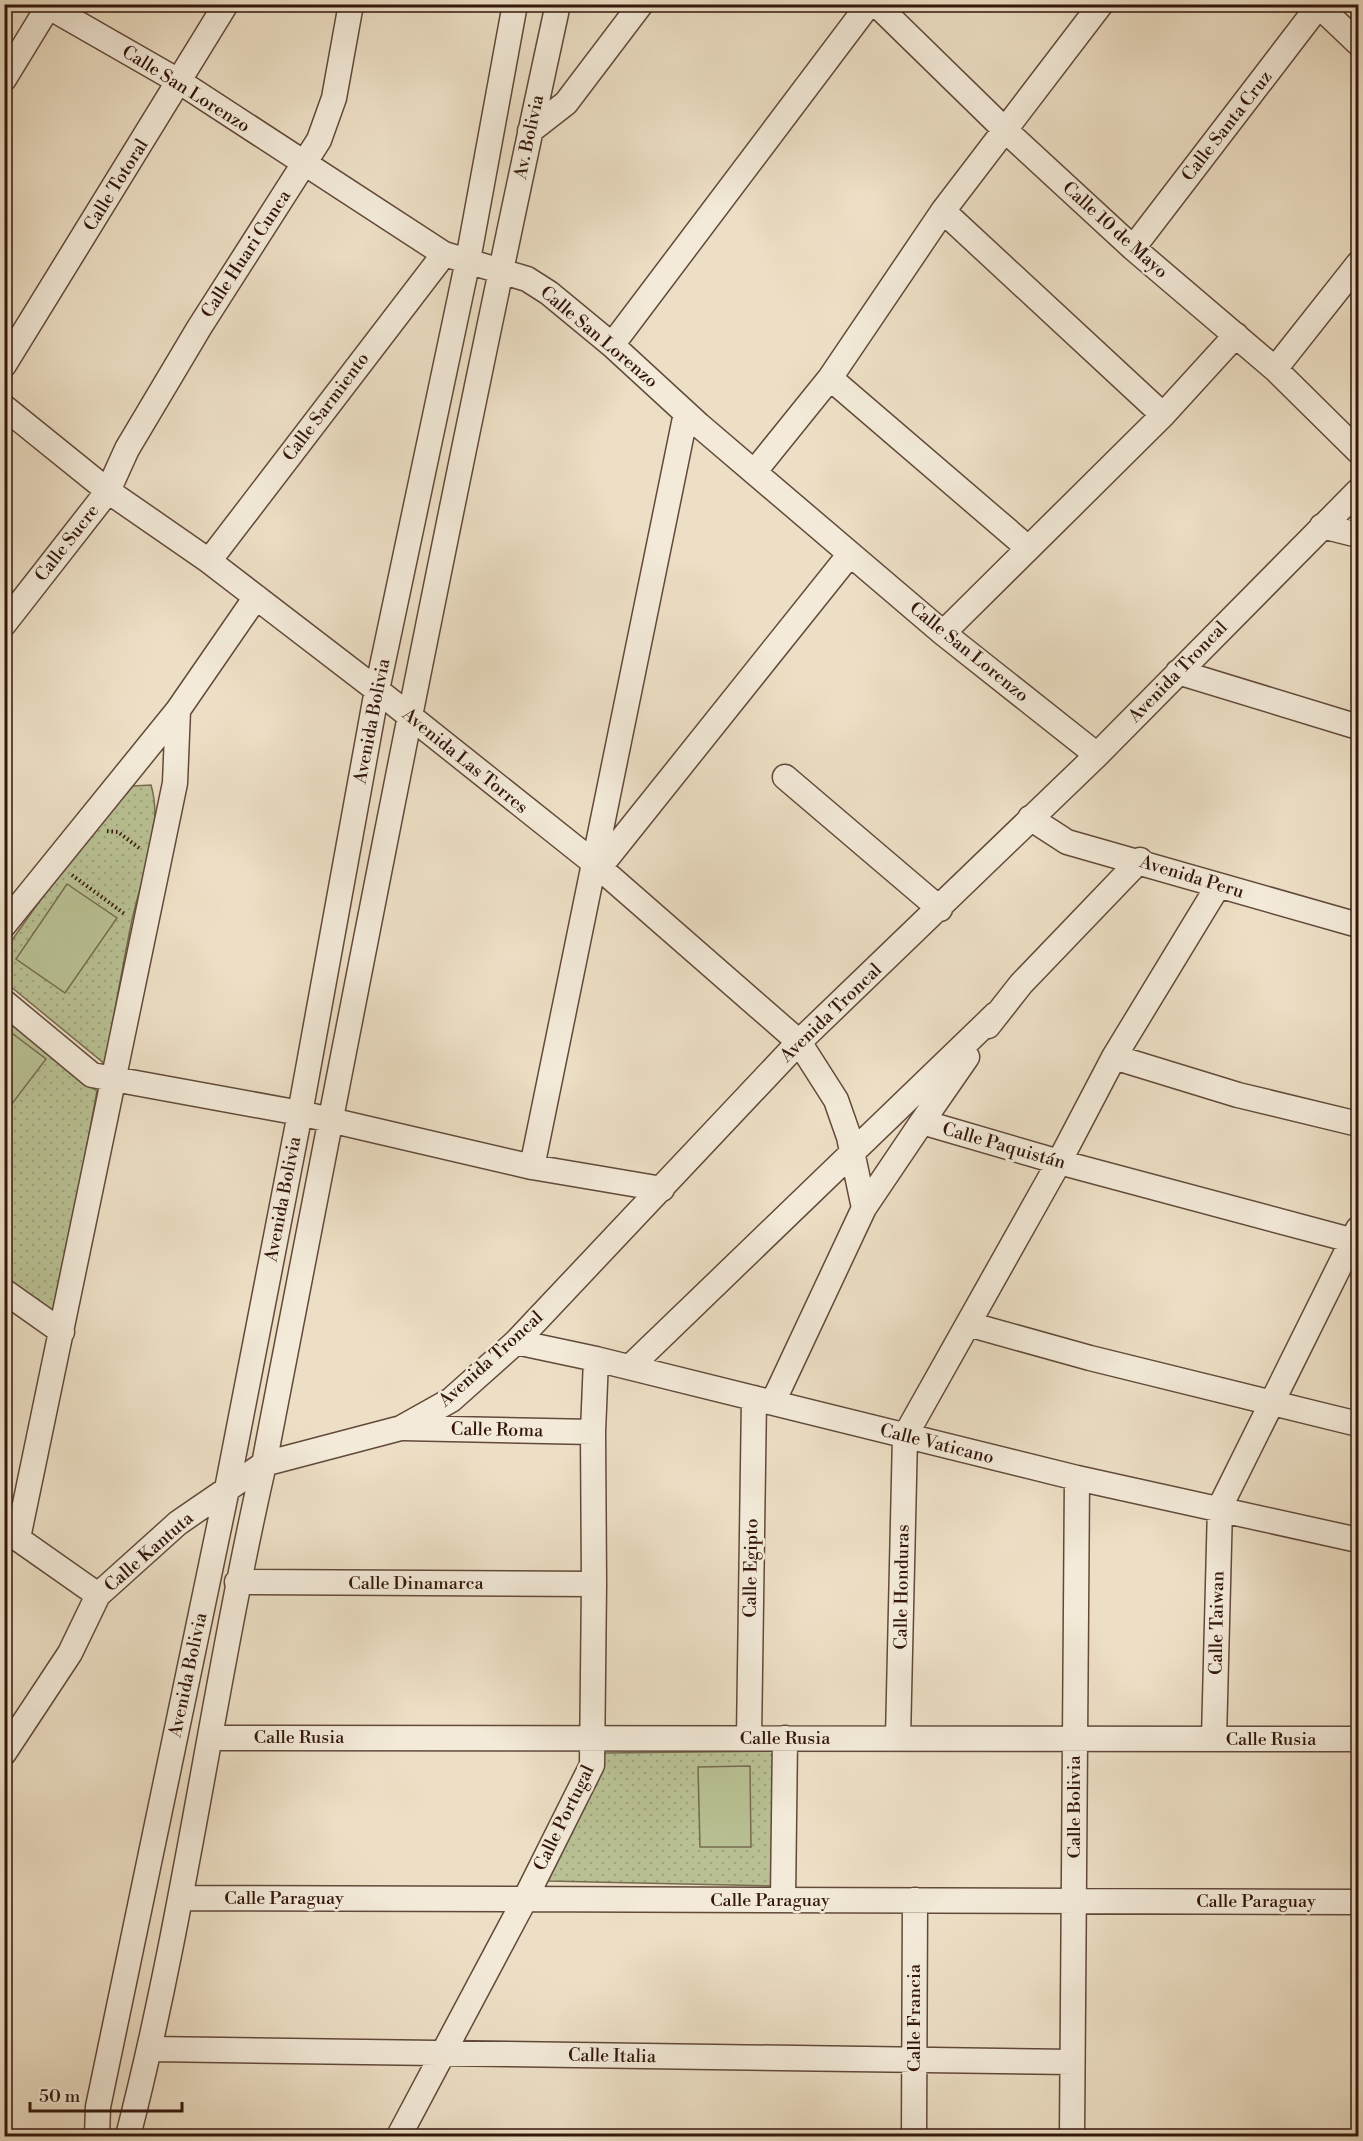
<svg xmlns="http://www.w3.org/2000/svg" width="1363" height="2141" font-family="'Libre Bodoni',serif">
<defs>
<pattern id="green-dots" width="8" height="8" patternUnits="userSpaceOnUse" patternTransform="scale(1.5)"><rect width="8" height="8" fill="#b9c194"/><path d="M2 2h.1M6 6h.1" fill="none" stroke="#a0a57e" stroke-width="1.8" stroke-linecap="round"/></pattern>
</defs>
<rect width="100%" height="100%" fill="#eddfc5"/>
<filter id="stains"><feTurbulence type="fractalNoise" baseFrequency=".00333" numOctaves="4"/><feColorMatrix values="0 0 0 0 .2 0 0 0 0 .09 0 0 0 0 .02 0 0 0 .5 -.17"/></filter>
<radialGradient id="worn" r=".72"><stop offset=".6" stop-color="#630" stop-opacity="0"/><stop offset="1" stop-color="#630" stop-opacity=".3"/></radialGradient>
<path fill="url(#green-dots)" stroke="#766c50" stroke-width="1.5" d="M151,785C164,828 141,877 132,920C122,968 114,1016 105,1064L5,982V950L63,868L133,786Z
M4,1019L97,1091L56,1314L5,1279Z
M778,1751L776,1886L548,1881L597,1782L604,1753Z"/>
<path fill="#b9c194" stroke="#766c50" stroke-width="1.5" d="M67,884L117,918L65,993L16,959Z
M5,1028L46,1059L5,1113H4Z
M750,1766L751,1847H700L698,1767Z"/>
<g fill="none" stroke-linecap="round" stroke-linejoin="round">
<defs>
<path id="minor" d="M44,4L180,82L444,254L527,279L549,293L612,345L699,425L943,633L1097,755
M876,4L1005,130L1133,248L1275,369L1358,451
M1317,4L1358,43
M4,79L48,7
M530,131L566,103L641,4
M943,211L1163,415
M1133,248L1320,4
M612,345L869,4
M4,365L226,4
M1275,369L1358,264
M830,378L1028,548
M4,407L108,491L209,561L377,690L593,862L799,1042L836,1100L849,1137L864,1208
M755,471L830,378L943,211L1101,4
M1322,526L1358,535
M209,561L444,254
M4,624L108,491L127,449L199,328L319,140L334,98L351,4
M943,633L1163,415L1236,335
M1178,672L1358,727
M785,777L940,909
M1030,818L1067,842L1358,925
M599,868L850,554
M4,925L178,710L256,597
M4,1002L92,1075L300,1113L532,1167L662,1189
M988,1026L1021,984L1140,860
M1114,1057L1238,1095L1358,1124
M922,1122L967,1057
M532,1167L686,413
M4,1291L62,1332
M968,1324L1090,1358L1358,1424
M516,1342L596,1359L1077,1478L1358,1540
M630,1367L996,1014
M773,1402L864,1208L922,1122L1059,1162L1358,1242
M403,1428L593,1432
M4,1529L98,1595L178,1523L264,1464L401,1428L451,1400L516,1342L799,1042L1097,755L1358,491
M18,1538L175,783L178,710
M237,1582L594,1584
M211,1738L1358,1739
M749,1738L754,1398
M898,1738L905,1436L1059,1162L1114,1057L1218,886
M1214,1739L1220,1507L1358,1229
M4,1753L70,1653L98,1595
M181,1898L1358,1902
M783,1900L785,1738
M151,2049L1072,2062
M97,2136L98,2107L227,1489L300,1113L377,690L468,260L515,4
M128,2136C185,1915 213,1687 264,1464C358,977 452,490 558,4
M399,2136L525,1899L592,1765L594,1584L593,1432L596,1359
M914,2136L915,1900
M1072,2136L1077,1478"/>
</defs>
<use href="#minor" stroke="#62493a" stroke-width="27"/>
<path stroke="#33170c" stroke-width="4" stroke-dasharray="1.5 3" stroke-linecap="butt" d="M107,831L118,832L139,848
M72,875L126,915"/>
<use href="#minor" stroke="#f3ead9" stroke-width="24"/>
</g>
<g text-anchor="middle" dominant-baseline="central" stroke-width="5" stroke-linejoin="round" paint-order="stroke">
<g font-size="18" fill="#33170c" stroke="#f3ead9">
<text transform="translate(186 89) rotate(32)">Calle San Lorenzo</text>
<text transform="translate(1227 126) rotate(-52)">Calle Santa Cruz</text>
<text transform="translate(529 137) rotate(-78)">Av. Bolivia</text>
<text transform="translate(116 185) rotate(-58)">Calle Totoral</text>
<text transform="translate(1115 230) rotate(42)">Calle 10 de Mayo</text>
<text transform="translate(246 254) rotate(-57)">Calle Huari Cunca</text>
<text transform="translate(599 337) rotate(40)">Calle San Lorenzo</text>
<text transform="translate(326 407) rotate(-53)">Calle Sarmiento</text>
<text transform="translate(67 543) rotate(-52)">Calle Sucre</text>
<text transform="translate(969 652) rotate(39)">Calle San Lorenzo</text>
<text transform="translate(1178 672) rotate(-46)">Avenida Troncal</text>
<text transform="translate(372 721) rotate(-79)">Avenida Bolivia</text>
<text transform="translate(465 761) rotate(39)">Avenida Las Torres</text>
<text transform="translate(1192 877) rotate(17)">Avenida Peru</text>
<text transform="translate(831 1013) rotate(-44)">Avenida Troncal</text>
<text transform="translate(1004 1146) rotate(16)">Calle Paquistán</text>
<text transform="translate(283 1199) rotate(-79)">Avenida Bolivia</text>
<text transform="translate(491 1359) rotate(-42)">Avenida Troncal</text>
<text transform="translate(497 1430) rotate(1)">Calle Roma</text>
<text transform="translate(937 1444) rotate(14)">Calle Vaticano</text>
<text transform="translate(149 1552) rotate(-41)">Calle Kantuta</text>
<text transform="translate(751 1568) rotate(-89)">Calle Egipto</text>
<text x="416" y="1583">Calle Dinamarca</text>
<text transform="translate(902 1587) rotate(-89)">Calle Honduras</text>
<text transform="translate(1217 1623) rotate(-89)">Calle Taiwan</text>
<text transform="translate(188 1675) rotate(-78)">Avenida Bolivia</text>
<text x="299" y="1737">Calle Rusia</text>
<text x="785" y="1738">Calle Rusia</text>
<text x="1271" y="1739">Calle Rusia</text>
<text transform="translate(1074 1807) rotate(-90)">Calle Bolivia</text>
<text transform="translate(564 1818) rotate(-64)">Calle Portugal</text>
<text x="284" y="1898">Calle Paraguay</text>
<text x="770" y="1900">Calle Paraguay</text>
<text x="1256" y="1901">Calle Paraguay</text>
<text transform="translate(914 2018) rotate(-90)">Calle Francia</text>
<text transform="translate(612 2056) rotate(1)">Calle Italia</text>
</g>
</g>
<rect width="1363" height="2141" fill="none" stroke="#eddfc5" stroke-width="24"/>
<rect x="6" y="6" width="1351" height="2129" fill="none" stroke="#33170c" stroke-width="3"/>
<rect x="12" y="12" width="1339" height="2117" fill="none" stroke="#33170c" stroke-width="1.5"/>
<path d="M30 2102v9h152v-9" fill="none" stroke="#33170c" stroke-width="3"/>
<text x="39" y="2102" font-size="18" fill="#33170c" stroke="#f3ead9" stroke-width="4.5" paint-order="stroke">50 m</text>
<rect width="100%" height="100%" filter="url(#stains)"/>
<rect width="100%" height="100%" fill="url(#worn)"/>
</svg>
